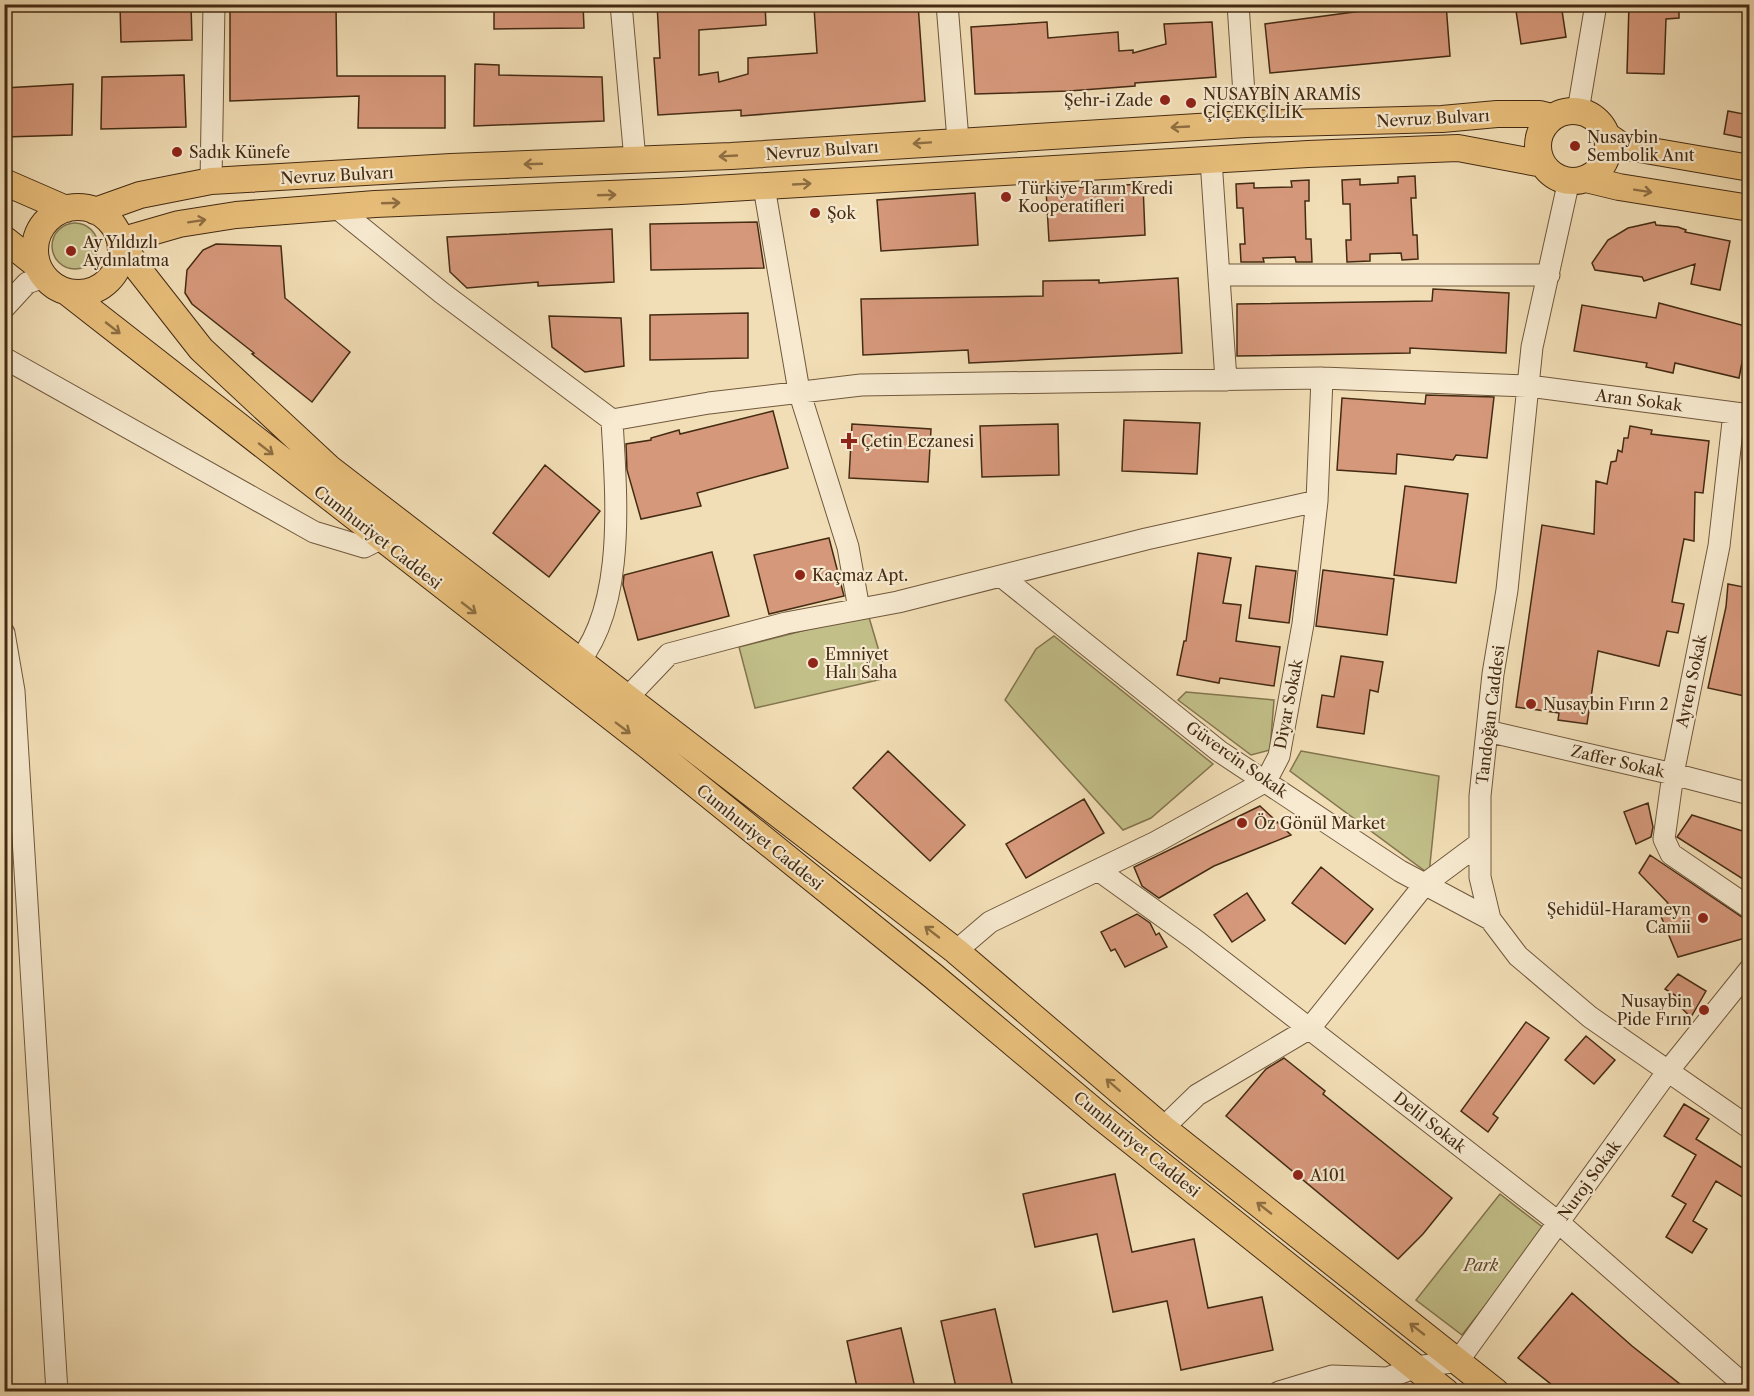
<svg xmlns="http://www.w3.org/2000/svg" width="1754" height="1396" font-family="'Libre Caslon Text',serif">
<rect width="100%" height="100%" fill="#f2deb6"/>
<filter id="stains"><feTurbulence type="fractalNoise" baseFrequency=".00333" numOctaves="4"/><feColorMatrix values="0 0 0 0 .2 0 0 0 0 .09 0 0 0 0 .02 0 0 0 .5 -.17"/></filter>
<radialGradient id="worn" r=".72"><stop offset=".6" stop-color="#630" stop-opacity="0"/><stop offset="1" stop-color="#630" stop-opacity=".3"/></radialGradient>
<path fill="#c2bf89" stroke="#83754e" stroke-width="1.5" d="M52 246a23 23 0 1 1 46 0a23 23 0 1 1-46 0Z
M868,614L887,678L755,708L739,647Z
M1054,636L1213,764L1151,818L1123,830L1005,700L1036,649Z
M1186,692L1274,700L1270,750L1251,755L1178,700Z
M1301,751L1439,776L1429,874L1290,771Z
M1500,1194L1545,1229L1462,1335L1416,1300Z"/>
<path fill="#d6987b" stroke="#442b13" stroke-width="1.5" d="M120,4H191L192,40L121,42Z
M494,4H583L584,28L494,29Z
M657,4H765L766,25L699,30V75L718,72L719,82L748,74V58L817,53L814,7L918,4L925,101L741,116V110L658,115L654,58H660Z
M1376,4H1446L1450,56L1270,73L1265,24L1361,11V6Z
M1515,4H1561L1566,37L1521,44Z
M1629,4H1679V18L1666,19L1664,74L1627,73Z
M336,6L337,76H445V128H358L359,96L230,101V10L275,11Z
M1047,22L1048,38L1118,32L1119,51L1133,50V53L1166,44L1164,24L1212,22L1216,77L1135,83V86L1069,91L975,94L971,27Z
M475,64L499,65V75L602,77L604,121L474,126Z
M184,75L186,127L101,129L102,77Z
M73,84L72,135L4,137V88Z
M1728,111L1749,115V139L1724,134Z
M1415,176L1416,198H1411L1413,235H1417L1418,259L1402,260L1401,253L1370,254V261L1347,262L1346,240H1351L1350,204H1343L1342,180L1360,179V185L1398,183V177Z
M1309,180V201H1305L1306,239H1311L1312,262H1296L1295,257L1263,258L1264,262H1241L1240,244H1245L1243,208H1237L1236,184L1254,183V188L1292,187L1291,181Z
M1143,184L1145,235L1049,241L1046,189Z
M975,193L978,245L881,251L877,200Z
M757,222L764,268L651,270L650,224Z
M1655,222L1656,225L1678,227L1686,230L1685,232L1730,241L1720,290L1691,284L1695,264L1644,281L1642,277L1595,270L1592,263L1608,240L1628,228Z
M612,229L614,282L538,286V282L467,288L450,272L447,237Z
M216,244L281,246L285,298L350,352L312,402L252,354L254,353L192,304L185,293L187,270L203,250Z
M1178,278L1182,353L969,363L968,350L863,355L861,299L1043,296V281L1099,280V283Z
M1433,289L1509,293L1506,353L1410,348V353L1237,356V304L1432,301Z
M1659,303L1749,327L1739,378L1675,363L1673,373L1646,367L1647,363L1574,351L1582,305L1656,318Z
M748,313V358L650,360V315Z
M549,316L621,318L624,366L585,372L552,347Z
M1426,395L1494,397L1487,458L1456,455L1453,460L1397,454L1396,474L1337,470L1342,398L1425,404Z
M773,411L788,468L697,493L701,506L641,519L627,470L626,444L651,440V438L679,430L680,434Z
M1124,420L1200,423L1197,474L1122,471Z
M852,424L931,429L928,482L849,478Z
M1058,424L1059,475L982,477L980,426Z
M1630,426L1652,430L1651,434L1709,441L1703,493L1695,492L1694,541L1684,539L1672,602L1684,604L1678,633L1667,631L1659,666L1598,651L1587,724L1558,720L1559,713L1516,707L1542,525L1594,534L1596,481L1607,484L1611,462L1616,461L1618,450L1622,452L1624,438H1628Z
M545,465L600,511L549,577L493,533Z
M1405,486L1468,494L1456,583L1394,575Z
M829,538L844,596L769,614L754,555Z
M712,552L729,616L638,640L623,585L624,575Z
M1198,553L1231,558L1223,603L1241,605L1236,641L1280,647L1274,686L1220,678L1219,683L1177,675L1184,641H1186Z
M1256,566L1296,571L1289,623L1249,618Z
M1323,570L1394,579L1387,635L1316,626Z
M1728,584L1749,588V697L1708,688L1726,607Z
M1341,656L1383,662L1378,692L1370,690L1364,734L1317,727L1322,695L1334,697Z
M888,751L965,825L930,861L853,788Z
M1084,799L1104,833L1026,878L1006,844Z
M1648,803L1653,827L1651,837L1636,844L1624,812Z
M1260,806L1291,835L1214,866L1159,898L1142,886L1134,867Z
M1692,815L1749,833V883L1677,837Z
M1650,855L1749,922V937L1678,957L1660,914L1668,903L1639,873Z
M1321,867L1373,909L1345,944L1292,903Z
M1247,893L1265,920L1232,942L1214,915Z
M1137,914L1150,923L1156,935L1159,933L1167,947L1125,967L1115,949L1111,951L1101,932Z
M1678,974L1706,991L1691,1017L1676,1003L1678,997L1665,989Z
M1526,1022L1549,1038L1493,1114L1498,1118L1488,1132L1461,1111Z
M1586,1036L1615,1060L1594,1084L1565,1060Z
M1284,1058L1325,1091L1323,1094L1452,1198L1423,1234L1398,1259L1226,1116L1266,1069Z
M1684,1104L1709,1119L1696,1139L1749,1172V1201L1716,1181L1693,1221L1707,1229L1692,1253L1666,1237L1686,1204L1672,1196L1696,1155L1664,1136Z
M1115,1174L1132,1252L1194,1239L1208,1308L1262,1297L1273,1350L1181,1370L1167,1301L1113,1312L1097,1234L1035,1247L1023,1194Z
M1572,1293L1632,1346L1690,1392H1561L1518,1358Z
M995,1309L1014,1392H957L941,1321Z
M901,1328L916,1392H858L847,1341Z"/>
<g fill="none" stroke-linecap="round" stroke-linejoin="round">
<defs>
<path id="minor" d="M621,4L635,160
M947,4L958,140
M1238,4L1246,124
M1578,111L1596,4
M1211,160L1226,380
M1569,180L1532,347L1507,590L1493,674L1480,796V877L1490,919L1518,956L1590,1017L1750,1128
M211,181L214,4
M764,187L799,391L848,547L859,609
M336,207L442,293L612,420L709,403L861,385L1322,378L1529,386L1750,415
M1219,275H1549
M4,308L27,283L44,277
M4,358L314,532L364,547L380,539
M1734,413L1719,546L1673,774L1664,839L1671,854L1750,908
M1001,576L1219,751L1400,871L1490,919
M4,633L14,691L57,1392
M570,672C628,614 616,495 612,420
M628,697L669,654L786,623L898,602L1146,539L1317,501
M1487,731L1673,774L1750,794
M1098,870L1194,939L1558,1222L1750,1390
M956,951L990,922L1156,842L1266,781L1279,756L1303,624L1317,501L1322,378
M1163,1128L1197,1095L1310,1028L1425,884L1480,843
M1279,1392L1332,1376L1387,1378L1417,1367L1458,1361L1668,1071L1750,969"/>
<path id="major" d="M1538 146a35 35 0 1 1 70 0a35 35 0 1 1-70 0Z
M1606,135L1622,146L1750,168
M1586,179L1619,187L1750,208
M4,182L66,209
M35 250a43 43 0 1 1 86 0a43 43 0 1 1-86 0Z
M95,211L140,195L211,181L451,167L731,156L1246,124L1442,119L1497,114H1540L1552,117
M4,239L37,265
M67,292L647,745L932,975L1100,1116L1446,1392
M1496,1392L1163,1128L956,951L329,468L201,349L139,270L120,241L179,224L236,215L375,204L681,191L1308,154L1458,148L1543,164"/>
</defs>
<use href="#minor" stroke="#70583c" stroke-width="23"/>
<use href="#major" stroke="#442b13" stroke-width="28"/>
<use href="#minor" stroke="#f7ead0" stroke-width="21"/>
<use href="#major" stroke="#e9bf7b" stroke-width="26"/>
</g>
<defs><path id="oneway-shaft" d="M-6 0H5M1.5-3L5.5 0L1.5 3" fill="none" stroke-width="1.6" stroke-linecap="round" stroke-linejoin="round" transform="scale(1.5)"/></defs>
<g stroke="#8e6e42">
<use href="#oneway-shaft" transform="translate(1180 127) rotate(177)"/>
<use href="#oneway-shaft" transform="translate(922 143) rotate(176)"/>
<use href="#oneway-shaft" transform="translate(728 156) rotate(177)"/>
<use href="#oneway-shaft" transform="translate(533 164) rotate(178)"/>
<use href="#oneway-shaft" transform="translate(802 184) rotate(-3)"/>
<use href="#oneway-shaft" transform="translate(1643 191) rotate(9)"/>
<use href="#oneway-shaft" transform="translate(607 195) rotate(-2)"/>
<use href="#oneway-shaft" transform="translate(391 203) rotate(-2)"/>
<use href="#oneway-shaft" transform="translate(197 221) rotate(-9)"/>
<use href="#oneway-shaft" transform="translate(113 328) rotate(38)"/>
<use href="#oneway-shaft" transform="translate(266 449) rotate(38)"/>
<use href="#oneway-shaft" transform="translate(469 608) rotate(38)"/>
<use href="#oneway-shaft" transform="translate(623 728) rotate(37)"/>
<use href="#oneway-shaft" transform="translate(932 932) rotate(-142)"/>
<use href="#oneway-shaft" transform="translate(1113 1085) rotate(-139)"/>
<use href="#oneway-shaft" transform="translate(1264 1208) rotate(-142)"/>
<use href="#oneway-shaft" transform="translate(1417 1329) rotate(-142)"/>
</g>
<g fill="#8f2418" stroke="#f7ead0" stroke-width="2">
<circle cx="1165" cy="100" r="6"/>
<circle cx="1191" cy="103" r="6"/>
<circle cx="1575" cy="146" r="6"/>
<circle cx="177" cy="152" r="6"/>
<circle cx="1006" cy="197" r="6"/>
<circle cx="815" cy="213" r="6"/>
<circle cx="71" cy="251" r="6"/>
<path d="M846 432h6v6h6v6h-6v6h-6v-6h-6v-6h6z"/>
<circle cx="800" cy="575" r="6"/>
<circle cx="813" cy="663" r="6"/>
<circle cx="1531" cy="704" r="6"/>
<circle cx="1242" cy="823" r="6"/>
<circle cx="1703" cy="918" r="6"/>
<circle cx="1704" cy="1010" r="6"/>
<circle cx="1298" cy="1175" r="6"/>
</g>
<g text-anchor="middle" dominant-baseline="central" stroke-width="4.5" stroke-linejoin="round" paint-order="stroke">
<g font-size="16" fill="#442b13" stroke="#f7ead0" text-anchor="start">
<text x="1203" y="94">NUSAYBİN ARAMİS<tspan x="1203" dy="18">ÇİÇEKÇİLİK</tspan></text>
<text x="1153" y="100" text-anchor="end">Şehr-i Zade</text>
<text x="1587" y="137">Nusaybin<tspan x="1587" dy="18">Sembolik Anıt</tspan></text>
<text x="189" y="152">Sadık Künefe</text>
<text x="1018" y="188">Türkiye Tarım Kredi<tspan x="1018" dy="18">Kooperatifleri</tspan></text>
<text x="827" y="213">Şok</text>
<text x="83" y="242">Ay Yıldızlı<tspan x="83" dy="18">Aydınlatma</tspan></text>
<text x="861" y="441">Çetin Eczanesi</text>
<text x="812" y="575">Kaçmaz Apt.</text>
<text x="825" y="654">Emniyet<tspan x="825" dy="18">Halı Saha</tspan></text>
<text x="1543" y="704">Nusaybin Fırın 2</text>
<text x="1254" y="823">Öz Gönül Market</text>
<text x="1691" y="909" text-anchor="end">Şehidül-Harameyn<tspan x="1691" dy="18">Camii</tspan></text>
<text x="1692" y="1001" text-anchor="end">Nusaybin<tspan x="1692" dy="18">Pide Fırın</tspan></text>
<text x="1310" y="1175">A101</text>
</g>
<g font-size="16" fill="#442b13" stroke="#f7ead0">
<text transform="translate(1433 118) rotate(-3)">Nevruz Bulvarı</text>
<text transform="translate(822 150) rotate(-4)">Nevruz Bulvarı</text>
<text transform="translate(337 175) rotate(-3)">Nevruz Bulvarı</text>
<text transform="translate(1639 400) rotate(7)">Aran Sokak</text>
<text transform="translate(378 537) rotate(38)">Cumhuriyet Caddesi</text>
<text transform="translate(1691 681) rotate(-78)">Ayten Sokak</text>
<text transform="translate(1288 704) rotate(-79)">Diyar Sokak</text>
<text transform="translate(1490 715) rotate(-83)">Tandoğan Caddesi</text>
<text transform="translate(1237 759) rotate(35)">Güvercin Sokak</text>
<text transform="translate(1618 761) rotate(13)">Zaffer Sokak</text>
<text transform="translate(760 837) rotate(39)">Cumhuriyet Caddesi</text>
<text transform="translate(1430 1122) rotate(38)">Delil Sokak</text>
<text transform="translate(1137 1144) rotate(39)">Cumhuriyet Caddesi</text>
<text transform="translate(1589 1180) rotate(-54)">Nuroj Sokak</text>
</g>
<g font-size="16" font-style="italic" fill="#5d492b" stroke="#f7ead0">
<text x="1481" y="1265">Park</text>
</g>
</g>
<rect width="1754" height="1396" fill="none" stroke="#f2deb6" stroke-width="24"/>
<rect x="6" y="6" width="1742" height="1384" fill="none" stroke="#442b13" stroke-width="3"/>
<rect x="12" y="12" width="1730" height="1372" fill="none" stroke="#442b13" stroke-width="1.5"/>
<rect width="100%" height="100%" filter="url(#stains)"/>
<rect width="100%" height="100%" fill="url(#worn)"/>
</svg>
